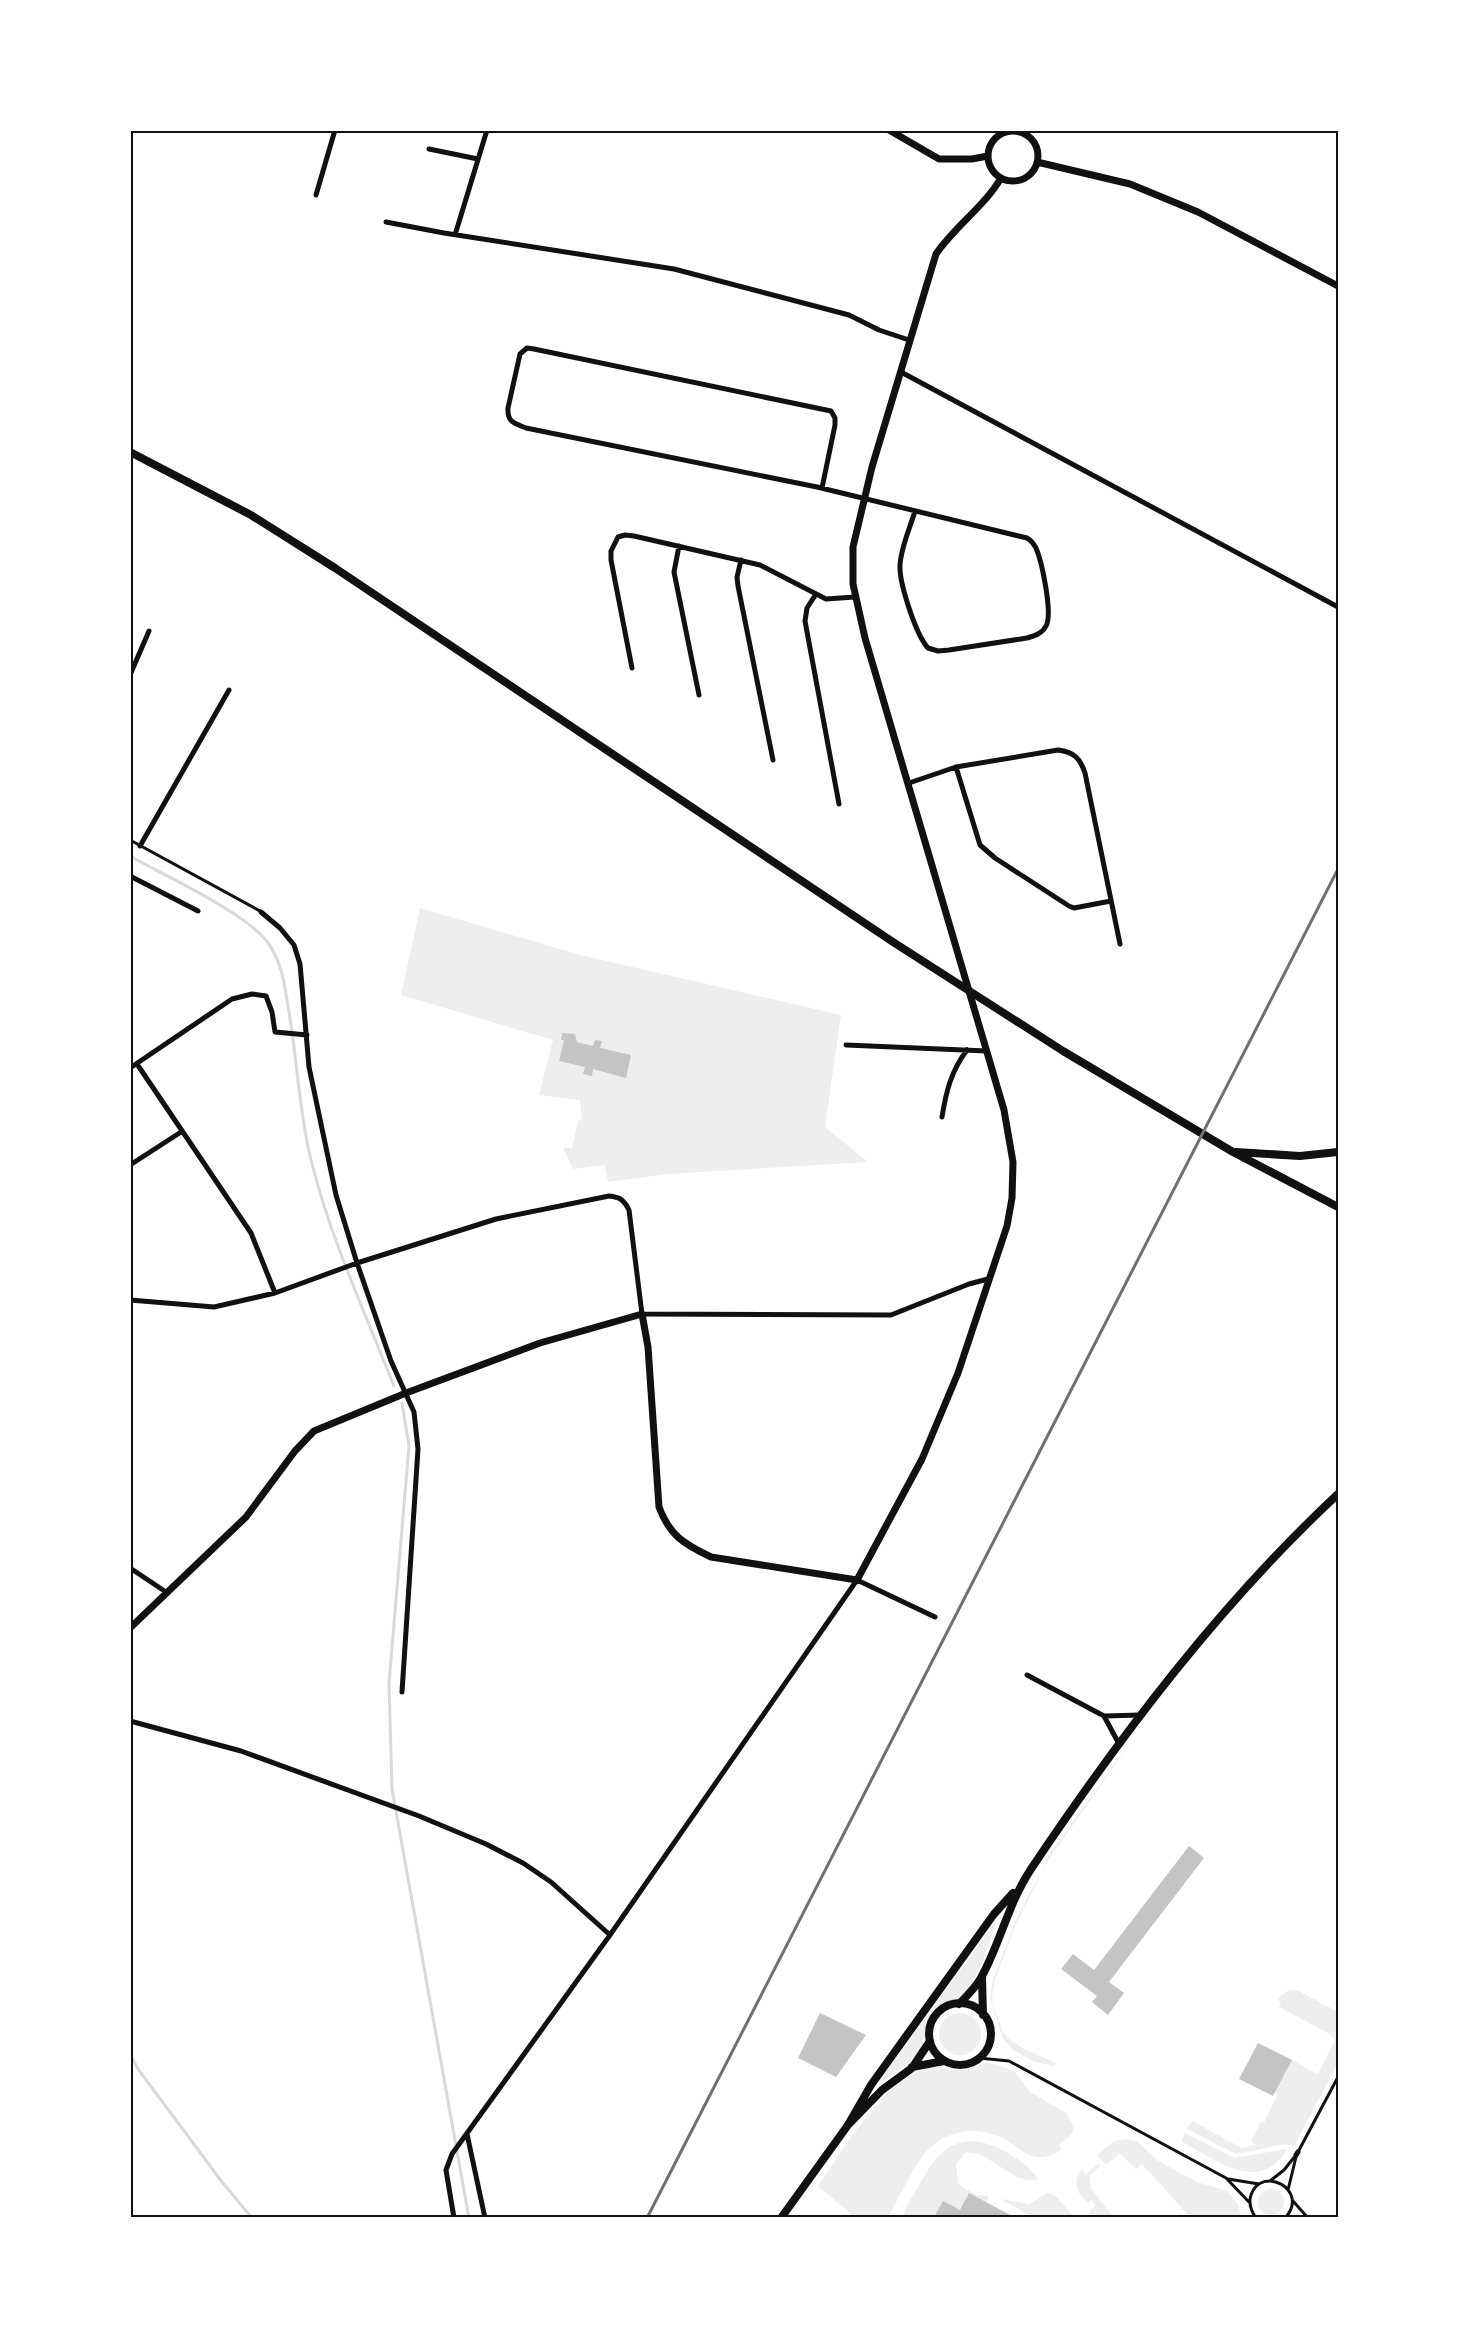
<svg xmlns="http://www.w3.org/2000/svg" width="1469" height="2348" font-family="'Work Sans',sans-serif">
<rect width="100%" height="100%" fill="#fff"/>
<path fill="#eee" d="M420,908L580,955L841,1015L825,1127L868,1162L668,1174L608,1182L605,1165L573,1169L563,1148H572L578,1121L582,1120L580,1100L539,1095L553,1040L401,995Z
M1141,1728L1049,1859L1016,1924L995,1980L992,1997L993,2006L1003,2032L1009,2039L1024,2049L1056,2063L1054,2066L1035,2062L1013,2050L1002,2037L990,1998L993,1980L1015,1923L1030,1892L1045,1868L1047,1864L1044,1861Z
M996,1921C991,1942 978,1981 961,1995C951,2004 940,2002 931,2015C925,2023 927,2032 924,2041C917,2059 897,2073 881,2082L880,2080Z
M1290,1990L1299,1991L1338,2012V2063L1294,2146L1285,2144L1236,2154L1187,2129L1192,2121L1242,2148L1256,2145L1251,2141L1261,2122L1264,2123L1278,2094L1275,2092L1292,2060L1318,2074L1335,2040L1330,2034L1279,2007L1281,2002L1278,2000L1281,1995Z
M939 2034a21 21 0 1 1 42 0a21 21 0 1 1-42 0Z
M986,2063L998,2065L1015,2072L1030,2092L1066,2113L1073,2125V2133L1059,2145L1062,2149C1053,2156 1043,2159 1032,2156C1021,2152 1011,2142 1000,2137C974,2125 944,2131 925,2153C910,2172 900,2197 888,2217H850L851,2214L818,2186C846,2146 879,2085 927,2068C940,2064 950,2072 963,2070C971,2069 978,2065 986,2063Z
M1185,2133L1234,2158L1287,2149C1260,2196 1214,2159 1181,2141Z
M1127,2139L1138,2142L1157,2160L1197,2182L1227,2191L1238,2204L1241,2217H1190L1142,2164L1136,2169L1122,2155L1119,2154L1106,2165L1097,2155L1114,2141Z
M974,2141C997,2144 1025,2160 1038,2179C1015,2188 988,2148 965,2153L956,2164L958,2184L976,2195L989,2196L986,2203L969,2194L960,2210L943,2202L934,2217L903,2218C905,2207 912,2197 918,2187C931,2164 943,2141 974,2141Z
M1098,2164L1100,2166L1090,2176L1091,2188L1113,2217H1093L1089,2213L1095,2205L1091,2200L1088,2203C1076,2192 1072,2183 1082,2169L1086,2174Z
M1258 2202a13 13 0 1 1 26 0a13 13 0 1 1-26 0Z
M1048,2193L1056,2196L1074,2217H1033L1000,2199L1029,2204Z"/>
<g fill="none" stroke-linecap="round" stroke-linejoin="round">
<path stroke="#d9d9d9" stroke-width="3" d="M130,856C165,876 247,913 268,943C283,963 285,989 289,1012C297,1060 299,1109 310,1156C329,1235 364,1310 394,1386
M402,1403L409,1446L389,1683L392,1789L469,2218
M130,2054L138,2069L222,2182L252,2218"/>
</g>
<path fill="#c4c4c4" d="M562,1033L575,1034L577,1042L593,1046L595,1040L602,1041L600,1048L631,1055L626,1078L593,1069L592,1076L583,1074L585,1067L559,1061L564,1040H561Z
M1189,1846L1204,1858L1109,1982L1124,1993L1108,2015L1092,2002L1097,1996L1061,1969L1073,1954L1094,1970Z
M820,2013L866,2035L836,2077L798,2058Z
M1258,2043L1292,2060L1273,2096L1239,2079Z
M969,2193L1014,2217H934L943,2201L960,2210Z"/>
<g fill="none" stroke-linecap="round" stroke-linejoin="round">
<path stroke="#111" stroke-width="3" d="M130,840L260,911
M979,2058L1009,2061L1226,2178L1249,2202
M1298,2152L1338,2077
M1228,2179L1259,2184
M1270,2181L1284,2170L1296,2155
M1288,2190L1296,2157
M1293,2201L1308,2218
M1256,2218C1251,2211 1248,2204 1251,2195C1261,2164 1311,2190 1285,2218"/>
<path stroke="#111" stroke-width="5" d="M1023,133L1024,130
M429,149L478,159
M316,195L335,130
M386,222L444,233L674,269L849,315L879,330L909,340
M455,235L487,130
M901,372L1338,607
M822,488L835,425V418L831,411L534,349L527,348L520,354L508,408C507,422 514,423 526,428L817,487L1027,538C1032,541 1034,544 1036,548C1042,562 1053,614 1046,626C1042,634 1034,636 1027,638L949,650L938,651L928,648C916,635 899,583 900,565C901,547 910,528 915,511
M679,546L674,572L699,695
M741,560L737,577L738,586L773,760
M816,594L807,608L805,621L839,804
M632,668L611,560V551L618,537L625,535L634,536L760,565L826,599L855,597
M130,675L149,631
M956,767L980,845L995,858L1069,906L1074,908L1111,901
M909,783L956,767L1058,750C1074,752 1080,758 1085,773L1120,944
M140,846L229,690
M130,876L198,911
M261,912L280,928L294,945L300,964L309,1067L336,1195L357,1263L391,1361L414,1412L418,1449L402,1692
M846,1045L987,1051
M137,1064L251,1233L275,1293
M130,1068L232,999L252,994L266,996L272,1012L275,1032L307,1035
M942,1117C946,1092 951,1071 967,1050
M130,1165L181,1132
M130,1300L214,1307L275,1293L357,1263L496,1219L609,1196C620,1197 624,1200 629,1210L642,1314L891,1315L969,1284L988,1279
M130,1568L166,1592
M1027,1675L1104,1716L1141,1715
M1104,1716L1119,1744
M130,1721L241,1751L419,1816L486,1844L523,1863L551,1882L610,1935
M467,2134L485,2218
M1296,2155L1298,2152
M454,2218L446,2170L452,2154L610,1935L857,1580L935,1617"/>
<path stroke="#111" stroke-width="7" d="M889,130L939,159H972L988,156
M988 156a25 25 0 1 1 50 0a25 25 0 1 1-50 0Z
M1037,162L1130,184L1198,212L1338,286
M130,1628L246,1517L295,1451L314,1431L406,1393L540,1343L642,1314L648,1347L659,1507C670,1536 684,1544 711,1557L857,1580L922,1459L958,1373L1007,1226L1012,1198L1013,1162L1004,1110L865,638L853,584V547L872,467L936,254C955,226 984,207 1001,178"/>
<path stroke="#111" stroke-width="8" d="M130,452L251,515L335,568L893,942L1063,1051L1233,1152L1338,1207
M1236,1152L1300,1156L1338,1152
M982,1977L983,2015
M929 2034a31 31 0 1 1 62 0a31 31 0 1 1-62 0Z
M959,2004C967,1996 977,1986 982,1976C1001,1941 1008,1904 1031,1869C1121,1735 1220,1604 1338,1494
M912,2067L944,2061
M848,2125L871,2085L994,1914L1013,1893
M781,2218L848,2125L882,2090L912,2068L930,2041"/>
<path stroke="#707070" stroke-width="3" d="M647,2218L1338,869"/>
</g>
<rect width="1469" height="2348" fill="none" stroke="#ffffff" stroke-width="264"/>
<rect x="132" y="132" width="1205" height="2084" fill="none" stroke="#111" stroke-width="2"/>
</svg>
